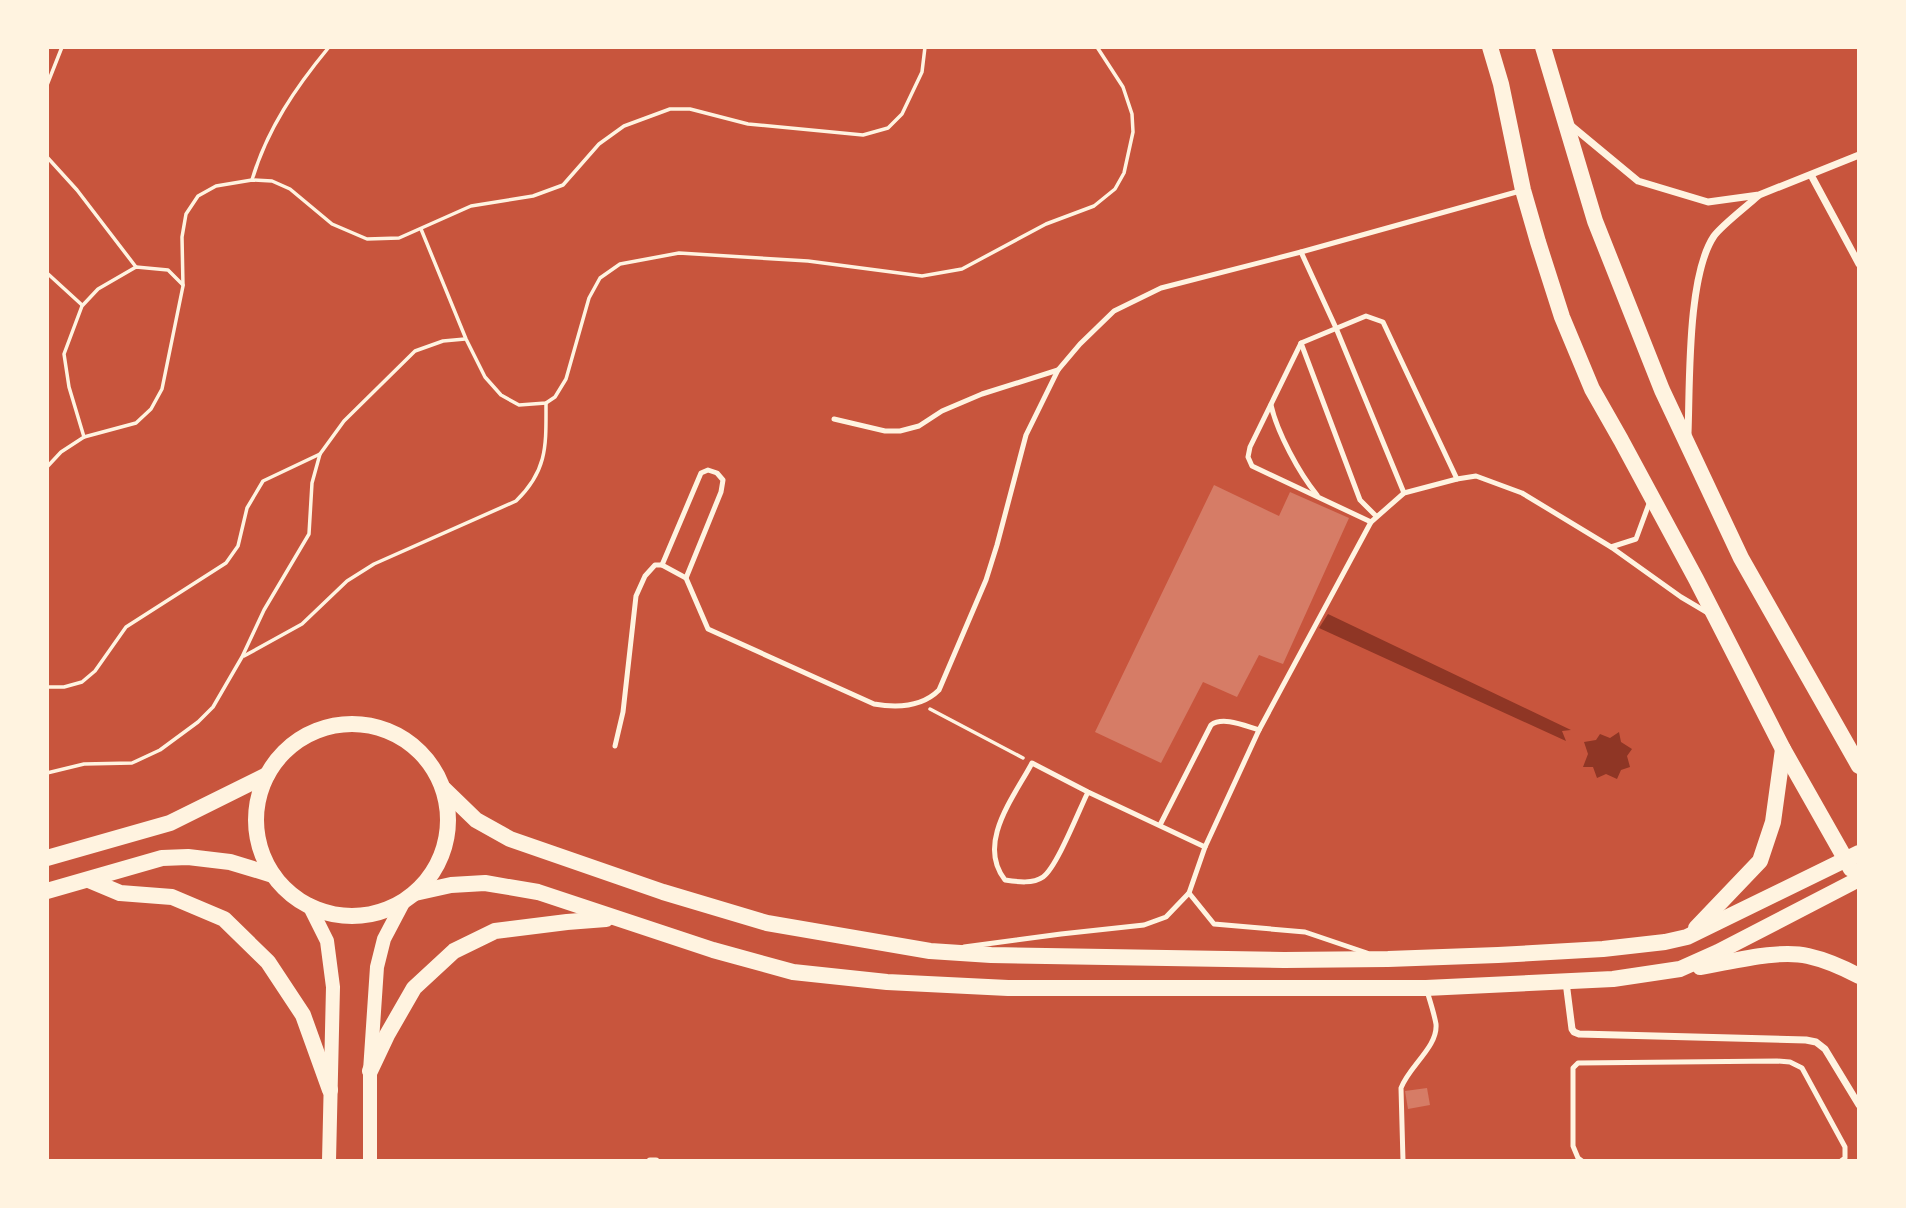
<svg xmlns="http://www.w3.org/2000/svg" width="1906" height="1208" viewBox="0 0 1906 1208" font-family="'Source Serif 4',serif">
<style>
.water{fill:#8f3625}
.building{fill:#d67c66}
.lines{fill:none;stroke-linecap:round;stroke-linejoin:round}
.path{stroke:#fff3e0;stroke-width:3.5}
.service{stroke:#fff3e0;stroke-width:5}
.minor{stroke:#fff3e0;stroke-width:7}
.secondary{stroke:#fff3e0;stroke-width:14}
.primary{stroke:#fff3e0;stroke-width:16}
</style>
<rect width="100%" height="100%" fill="#c8553d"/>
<g class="water">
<path d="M 1328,614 L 1571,730 L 1562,731 L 1566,741 L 1319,628 Z"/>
<path d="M 1619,732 L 1621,742 L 1632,749 L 1627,756 L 1630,767 L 1621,770 L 1617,779 L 1606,774 L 1597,778 L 1593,767 L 1583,767 L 1588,754 L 1584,742 L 1596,740 L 1600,734 L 1610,738 Z"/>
</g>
<g class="building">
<path d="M 1214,485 L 1279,516 L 1290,492 L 1349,518 L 1283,664 L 1259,655 L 1237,697 L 1203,682 L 1161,763 L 1095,732 Z"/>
<path d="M 1427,1088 L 1430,1105 L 1408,1109 L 1405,1091 Z"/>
</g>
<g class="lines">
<g class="path">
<path d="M 47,85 L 62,47"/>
<path d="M 47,157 L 77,190 L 136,267"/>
<path d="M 252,180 C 267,129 296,87 329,47"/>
<path d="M 421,229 L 466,339 L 485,377 L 501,395 L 519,405 L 546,403 L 555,397 L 566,379 L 589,298 L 600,278 L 620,264 L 679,253 L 808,261 L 922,276 L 962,269 L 1046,224 L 1094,206 L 1115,189 L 1124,173 L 1133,132 L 1132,114 L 1123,87 L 1097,47"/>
<path d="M 47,273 L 82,305"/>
<path d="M 84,437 L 69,387 L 64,354 L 82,306 L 98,289 L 136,267 L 168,270 L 183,285"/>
<path d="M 47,467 L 61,452 L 84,437 L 136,423 L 151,409 L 162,389 L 183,286 L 182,237 L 186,214 L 198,196 L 216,186 L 252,180 L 272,181 L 290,189 L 332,224 L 367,239 L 399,238 L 471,206 L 533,196 L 563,185 L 599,144 L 624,126 L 670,109 L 690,109 L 748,124 L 863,135 L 888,128 L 902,114 L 922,72 L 925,47"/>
<path d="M 244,656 L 302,624 L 347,581 L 374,564 L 516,501 C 548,470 546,445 546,403"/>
<path d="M 47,687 L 64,687 L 82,682 L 95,671 L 126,627 L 226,563 L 238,546 L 247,508 L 263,481 L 320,454"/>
<path d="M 930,709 L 1023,758"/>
<path d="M 47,773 L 84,764 L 132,763 L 160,750 L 198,722 L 213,707 L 242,657 L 264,610 L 309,534 L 312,483 L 320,454 L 344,421 L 415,351 L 443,341 L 465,339"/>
</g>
<g class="service">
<path d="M 1301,252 L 1336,328 L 1404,493"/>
<path d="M 1301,343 L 1360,500 L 1376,516"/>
<path d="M 1271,405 C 1277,432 1299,473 1317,495"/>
<path d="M 834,419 L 885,431 L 900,431 L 919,426 L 942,411 L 982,394 L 1058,370"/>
<path d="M 1371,522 L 1252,466 L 1248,457 L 1250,447 L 1301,343 L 1366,316 L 1383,322 L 1457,479"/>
<path d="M 1611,547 L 1636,539 L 1650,501"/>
<path d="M 662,565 L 701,473 L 708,470 L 717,473 L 723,480 L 721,492 L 686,578"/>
<path d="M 615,746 L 623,712 L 636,596 L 645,576 L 655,565 L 662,565 L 686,578 L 708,629 L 874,704 C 897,708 922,707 939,690 L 986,580 L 997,545 L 1026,435 L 1058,370 L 1080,344 L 1114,311 L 1161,288 L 1301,252 L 1520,191"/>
<path d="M 1088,792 C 1079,810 1057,867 1043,877 C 1033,884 1018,882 1005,880 C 976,843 1014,797 1032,763 L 1088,792 L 1205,847"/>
<path d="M 1160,825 L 1211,725 C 1223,716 1245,726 1259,730"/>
<path d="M 1189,893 L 1214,924 L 1305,932 L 1367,953"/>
<path d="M 964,947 L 1061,934 L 1144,925 L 1166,917 L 1189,893 L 1205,847 L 1259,730 L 1371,522 L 1404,493 L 1457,479 L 1476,476 L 1522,493 L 1611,547 L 1681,597 L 1708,613"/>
<path d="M 1403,1161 L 1401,1088 C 1409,1066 1438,1047 1436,1024 C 1434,1013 1430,1001 1427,991"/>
<path d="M 1582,1161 L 1578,1158 L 1573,1146 L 1573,1068 L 1578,1063 L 1777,1061 L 1790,1062 L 1802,1068 L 1845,1147 L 1845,1158 L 1841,1161"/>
</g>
<g class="minor">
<path d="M 1568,123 L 1638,181 L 1708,202 L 1759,195 L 1859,155"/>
<path d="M 1811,175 L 1859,264"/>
<path d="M 1688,433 C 1690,384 1687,276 1714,236 C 1722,225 1747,206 1758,196"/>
<path d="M 1566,982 L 1572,1029 L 1574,1032 L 1579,1034 L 1806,1040 L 1816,1042 L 1825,1049 L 1859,1105"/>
<path d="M 650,1161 L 656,1161"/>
</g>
<g class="secondary">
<path d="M 309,905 L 327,941 L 333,987 L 329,1161"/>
<path d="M 370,1161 L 370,1071 L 377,967 L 384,939 L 404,901"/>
</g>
<g class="primary">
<path d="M 1490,47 L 1501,84 L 1523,190 L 1538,242 L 1562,317 L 1592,389 L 1621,440 L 1696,579 L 1783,749 L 1851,869"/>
<path d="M 1543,47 L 1595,221 L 1662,390 L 1741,558 L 1859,766"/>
<circle cx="352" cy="820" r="96"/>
<path d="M 444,789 L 476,820 L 510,839 L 663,892 L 767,923 L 930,951 L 991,955 L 1284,960 L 1388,959 L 1498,955 L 1603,949 L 1665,942 L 1687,937 L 1859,853"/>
<path d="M 47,858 L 170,823 L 267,775"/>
<path d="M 89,880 L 120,893 L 172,897 L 224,919 L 268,962 L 303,1015 L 330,1090"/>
<path d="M 47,891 L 162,858 L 188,857 L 230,862 L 273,875"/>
<path d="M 415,893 L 451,885 L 485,883 L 538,892 L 713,950 L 793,972 L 887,982 L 1008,988 L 1426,988 L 1613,979 L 1680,969 L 1718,952 L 1859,879"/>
<path d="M 1696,928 L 1760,861 L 1773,822 L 1783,749"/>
<path d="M 1700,967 C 1731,962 1778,949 1808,956 C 1826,960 1842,967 1859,976"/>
<path d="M 370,1071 L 387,1035 L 414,988 L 454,951 L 495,931 L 567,922 L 606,919"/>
</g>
</g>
<rect width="1906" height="1208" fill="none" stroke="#fff3e0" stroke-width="98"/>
</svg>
